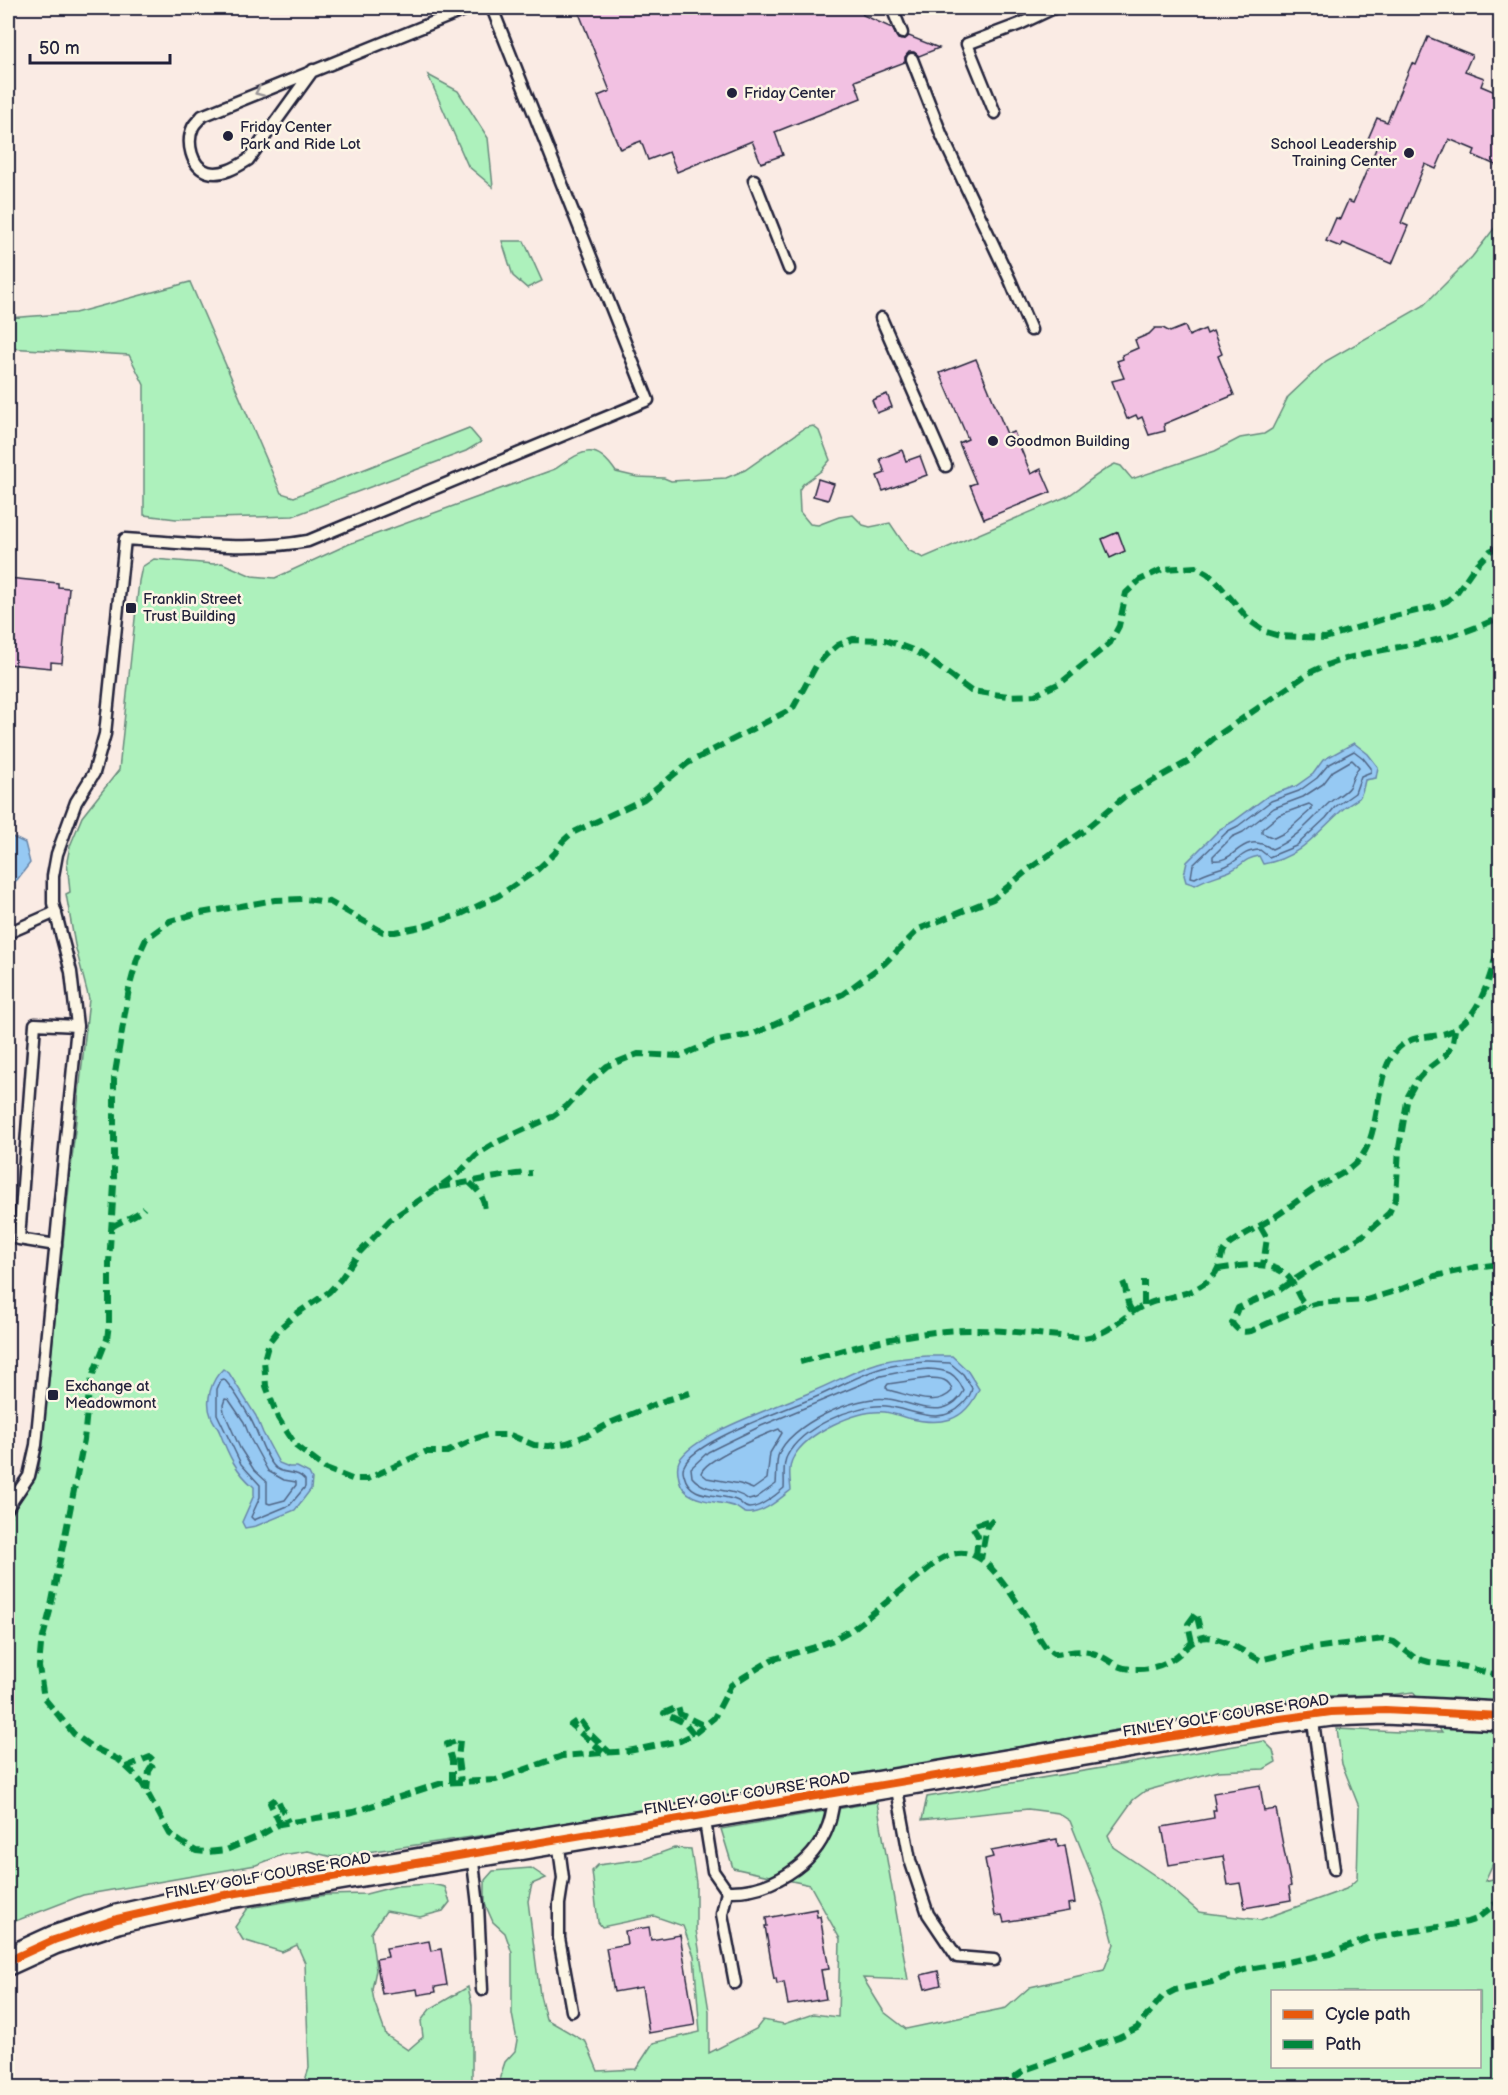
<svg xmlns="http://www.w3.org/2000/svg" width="1508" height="2095" viewBox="0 0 1508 2095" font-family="'Balsamiq Sans',sans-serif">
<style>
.green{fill:#adf1bc;stroke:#688a7c;stroke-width:1.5;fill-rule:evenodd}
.water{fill:#96c9f3;stroke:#6886a9;stroke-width:1.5}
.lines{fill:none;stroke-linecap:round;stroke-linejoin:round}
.shore{stroke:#506585;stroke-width:1.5}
.building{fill:#f2c1e2;stroke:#22223b;stroke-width:1.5}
.service-casing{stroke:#22223b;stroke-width:15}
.tertiary-casing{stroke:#22223b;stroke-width:32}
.service{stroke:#fcf5e5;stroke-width:10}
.tertiary{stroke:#fcf5e5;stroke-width:27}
.quiet{stroke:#00873e;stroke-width:6;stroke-dasharray:12 6;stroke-linecap:butt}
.cycleway-casing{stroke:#fcf5e5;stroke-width:11}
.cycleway{stroke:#e8590c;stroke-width:8}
.oneway{stroke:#9a9698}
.poi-dot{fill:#22223b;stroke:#fcf5e5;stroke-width:2}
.labels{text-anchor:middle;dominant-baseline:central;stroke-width:5;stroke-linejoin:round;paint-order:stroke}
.poi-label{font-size:15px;fill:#22223b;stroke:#fcf5e5;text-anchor:start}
.street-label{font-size:15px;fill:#22223b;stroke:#fcf5e5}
</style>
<rect width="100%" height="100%" fill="#faebe4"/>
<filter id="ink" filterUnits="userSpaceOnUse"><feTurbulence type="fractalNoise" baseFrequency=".0167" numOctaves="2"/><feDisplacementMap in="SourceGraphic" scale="12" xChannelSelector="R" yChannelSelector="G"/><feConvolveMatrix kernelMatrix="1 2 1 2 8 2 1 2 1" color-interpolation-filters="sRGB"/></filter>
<g filter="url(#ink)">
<g class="green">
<path d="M 428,75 L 458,91 L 488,138 L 493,187 L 468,166 Z"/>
<path d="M 1500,221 L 1500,1848 L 1485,1881 L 1500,1877 L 1500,2087 L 499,2087 L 500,2077 L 505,2062 L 515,2051 L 517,2040 L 512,2014 L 512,1953 L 505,1933 L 493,1922 L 485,1904 L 485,1880 L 493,1871 L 531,1868 L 546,1878 L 532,1884 L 528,1901 L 540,1995 L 546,2019 L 586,2042 L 598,2071 L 636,2069 L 653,2043 L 700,2032 L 694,1956 L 683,1926 L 654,1916 L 602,1927 L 598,1922 L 592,1871 L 598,1865 L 644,1859 L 674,1848 L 691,1849 L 696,1883 L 696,1930 L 709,2011 L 709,2053 L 756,2029 L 763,2020 L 784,2024 L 813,2014 L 838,2017 L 840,1939 L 810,1885 L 733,1868 L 721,1829 L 877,1802 L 908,1980 L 863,1978 L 884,2012 L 906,2029 L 1006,2008 L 1030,1987 L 1104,1970 L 1114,1944 L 1104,1906 L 1070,1821 L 1058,1813 L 1028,1809 L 922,1820 L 927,1797 L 1264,1741 L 1273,1750 L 1276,1762 L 1264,1769 L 1218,1771 L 1145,1791 L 1133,1800 L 1108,1835 L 1113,1847 L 1163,1881 L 1199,1912 L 1260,1920 L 1346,1889 L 1357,1879 L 1359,1807 L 1342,1764 L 1337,1729 L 1399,1732 L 1442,1732 L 1413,1692 L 1390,1695 L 1315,1696 L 750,1793 L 534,1828 L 332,1857 L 308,1851 L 282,1855 L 256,1865 L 83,1895 L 8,1924 L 8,1521 L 39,1469 L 89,999 L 75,945 L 66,894 L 70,892 L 67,861 L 70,846 L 82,817 L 119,770 L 139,581 L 142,567 L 154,559 L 214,564 L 222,563 L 252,576 L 275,578 L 349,544 L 555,469 C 582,451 595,440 616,472 L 637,477 L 664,478 L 671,481 L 726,478 L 745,470 L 805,428 L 813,426 L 819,431 L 830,460 L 821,471 L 803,484 L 799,490 L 800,512 L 810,524 L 818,525 L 839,517 L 853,515 L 863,525 L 870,527 L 890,523 L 908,550 L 923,558 L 1068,496 C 1084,486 1098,472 1115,464 L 1121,466 L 1132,479 L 1215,451 L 1240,438 L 1264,434 L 1272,429 L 1288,397 L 1326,361 L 1423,306 L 1472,257 ZM 1272,1992 L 1480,1992 L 1480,2066 L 1272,2066 Z"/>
<path d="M 502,241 L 524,241 L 542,281 L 527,288 L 513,276 Z"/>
<path d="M 190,282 L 281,493 L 294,497 L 469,428 L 481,442 L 466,451 L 293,516 L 176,519 L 144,515 L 144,385 L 129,355 L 8,348 L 8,318 L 75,313 Z"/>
<path d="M 431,1884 L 445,1887 L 450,1902 L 443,1911 L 420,1917 L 386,1911 L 371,1933 L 376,1970 L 372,1989 L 374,2001 L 386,2035 L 408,2050 L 423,2037 L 421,2021 L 430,2009 L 468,1987 L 472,2005 L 472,2083 L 476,2087 L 303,2087 L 309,2068 L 305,1963 L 297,1945 L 282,1952 L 243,1940 L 235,1927 L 248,1908 L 326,1895 L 366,1894 L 397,1886 Z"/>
</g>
<g class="water">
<path d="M 1354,743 L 1368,754 L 1378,767 L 1376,778 L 1365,780 C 1364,785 1362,794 1359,798 C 1353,803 1345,806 1340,812 C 1315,835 1299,858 1263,864 L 1259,856 C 1242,859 1244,865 1230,871 C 1218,876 1207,878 1195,885 L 1186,882 L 1184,875 L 1187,862 L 1220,829 L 1234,821 L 1268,796 L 1296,786 L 1313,774 L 1323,760 Z"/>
<path d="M 8,835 L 25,843 L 30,863 L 17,880 L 8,886 Z"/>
<path d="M 928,1356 L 952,1356 L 967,1370 L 979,1389 C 964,1423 941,1426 907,1418 C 900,1416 892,1413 885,1412 C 857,1409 806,1433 793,1458 C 788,1467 790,1480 791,1490 C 781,1498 766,1511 752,1513 C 742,1515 741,1508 733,1506 C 714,1500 684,1503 679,1479 C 678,1473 676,1467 679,1461 C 693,1434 782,1405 811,1392 C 834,1383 855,1370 878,1363 C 895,1358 911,1357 928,1356 Z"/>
<path d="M 223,1369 L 229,1373 L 256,1416 L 263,1433 L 279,1463 L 289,1467 L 297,1467 L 309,1473 L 312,1479 L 311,1489 L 295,1510 L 256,1526 L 245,1528 L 242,1522 L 254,1495 L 254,1487 C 236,1472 228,1454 220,1433 C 218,1427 213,1422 211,1416 C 205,1401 211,1380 223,1369 Z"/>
</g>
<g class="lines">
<g class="shore">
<path d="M 1354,751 L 1363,758 L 1371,768 L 1371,772 L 1361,776 L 1355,793 L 1335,807 L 1326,818 L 1296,846 L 1269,857 L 1260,850 C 1240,851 1241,860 1226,866 C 1215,870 1205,872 1195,878 L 1191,877 L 1193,865 L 1228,831 L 1238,826 L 1271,801 L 1299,791 L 1317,778 L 1328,765 Z"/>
<path d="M 1352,760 L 1359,767 C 1353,774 1353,780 1349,787 C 1345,793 1336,797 1330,802 C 1311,820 1298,838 1272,849 C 1241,829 1236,864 1213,860 L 1213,856 L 1232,837 L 1243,832 L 1274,808 L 1303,797 L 1323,784 L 1333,771 Z"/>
<path d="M 1309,804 L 1312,806 L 1312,809 L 1286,832 L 1274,838 L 1262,833 L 1262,829 L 1279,815 Z"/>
<path d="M 928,1362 L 950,1363 L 963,1374 L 972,1388 C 971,1395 968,1399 963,1404 C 940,1428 913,1409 886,1406 C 855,1403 801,1428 787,1456 C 782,1465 785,1478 784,1488 C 776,1495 760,1508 749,1508 C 743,1508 743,1503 738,1501 C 720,1492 690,1501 684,1475 C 683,1471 682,1469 684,1466 C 693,1441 790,1408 816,1397 C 837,1388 857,1376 879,1369 C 895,1364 912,1363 928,1362 Z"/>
<path d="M 928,1369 C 948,1370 955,1372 964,1391 C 960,1399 952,1406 943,1408 C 925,1412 906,1401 888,1399 C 857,1394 788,1425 778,1456 C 776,1465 777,1475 776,1484 L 756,1498 L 749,1500 C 732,1486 707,1495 692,1477 L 691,1468 L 708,1452 L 720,1446 L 761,1426 L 881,1376 L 901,1372 Z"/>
<path d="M 929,1378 C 940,1378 950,1379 952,1391 C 936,1409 908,1394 888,1390 L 886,1387 L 888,1384 Z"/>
<path d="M 224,1379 C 232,1388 244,1407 250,1418 C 259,1433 262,1451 273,1465 C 281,1476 297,1469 305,1480 L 305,1487 L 290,1505 L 254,1520 L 251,1517 L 260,1497 L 260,1485 L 241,1464 L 217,1414 L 217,1389 L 221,1380 Z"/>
<path d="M 225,1399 L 229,1400 L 244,1422 L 251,1440 L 268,1471 L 284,1480 L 296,1482 L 296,1485 L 285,1500 L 270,1504 L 267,1503 L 267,1482 L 254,1470 L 240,1448 L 224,1412 L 223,1405 Z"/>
<path d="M 779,1429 L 782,1433 L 770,1453 L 767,1479 L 753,1489 L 740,1484 L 707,1478 L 701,1473 C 705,1459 763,1435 779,1429 Z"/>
</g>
</g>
<g class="building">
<path d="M 577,8 L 860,8 L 863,15 L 892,28 L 898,39 L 904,40 L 909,36 L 939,48 L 919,56 L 914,52 L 909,52 L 905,57 L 905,62 L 855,81 L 861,98 L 775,132 L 783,155 L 761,163 L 752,141 L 677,172 L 669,152 L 648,160 L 641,141 L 620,149 L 598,96 L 610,91 Z"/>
<path d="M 1428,37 L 1472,55 L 1465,71 L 1484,78 L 1481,86 L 1500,94 L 1500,167 L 1473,155 L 1475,150 L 1449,139 L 1436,169 L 1425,164 L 1401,223 L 1408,226 L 1392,264 L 1343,243 L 1341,247 L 1326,241 L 1336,218 L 1340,219 L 1348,201 L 1353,203 L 1378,144 L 1368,139 L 1377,118 L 1387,122 L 1412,63 L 1416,65 Z"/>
<path d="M 1185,326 L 1189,336 L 1205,329 L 1207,334 L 1213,331 L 1222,354 L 1218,356 L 1234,395 L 1164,424 L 1165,431 L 1149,435 L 1142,417 L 1138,419 L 1136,415 L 1127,419 L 1112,381 L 1124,378 L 1117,361 L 1123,359 L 1122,355 L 1138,348 L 1135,340 L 1149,334 L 1155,328 L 1163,328 L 1170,332 Z"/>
<path d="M 976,359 L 1007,434 L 1014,432 L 1031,474 L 1041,469 L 1051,492 L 984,519 L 970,485 L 976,483 L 959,443 L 968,439 L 940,373 Z"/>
<path d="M 887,394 L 892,407 L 877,413 L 872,400 Z"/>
<path d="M 902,450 L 906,461 L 920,456 L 927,475 L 883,491 L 877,476 L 885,473 L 880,459 Z"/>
<path d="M 818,479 L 834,484 L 828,500 L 813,496 Z"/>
<path d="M 1118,532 L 1125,551 L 1110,558 L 1102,539 Z"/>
<path d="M 8,578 L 58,583 L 58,587 L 69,588 L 62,663 L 51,662 L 51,668 L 8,664 Z"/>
<path d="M 1260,1785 L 1264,1811 L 1276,1809 L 1291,1886 L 1289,1887 L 1291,1900 L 1245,1908 L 1240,1883 L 1228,1885 L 1223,1856 L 1169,1865 L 1162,1827 L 1214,1818 L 1213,1810 L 1216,1810 L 1213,1793 Z"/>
<path d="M 1057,1839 L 1058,1847 L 1065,1845 L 1075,1903 L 1068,1904 L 1069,1911 L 1004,1922 L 1002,1915 L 995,1916 L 985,1859 L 993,1857 L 991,1851 Z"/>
<path d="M 816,1909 L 817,1917 L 820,1916 L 829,1969 L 821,1970 L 826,1999 L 788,2005 L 784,1982 L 777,1984 L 776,1978 L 774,1979 L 765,1926 L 767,1926 L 766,1918 Z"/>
<path d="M 649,1927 L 651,1940 L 680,1935 L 695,2025 L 649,2033 L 642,1987 L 614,1992 L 606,1948 L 627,1944 L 625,1931 Z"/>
<path d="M 429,1941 L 431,1951 L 441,1949 L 447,1985 L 435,1987 L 436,1992 L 418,1995 L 417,1989 L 382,1994 L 376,1959 L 388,1957 L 386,1948 Z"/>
<path d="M 938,1971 L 941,1985 L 925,1989 L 921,1975 Z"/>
</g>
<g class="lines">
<defs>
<g id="service">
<path d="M 892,8 L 902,33"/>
<path d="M 912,59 L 942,136 L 1010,280 L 1031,330"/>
<path d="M 313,70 L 248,160 C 237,167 222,176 208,172 C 191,167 186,142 193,127 C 195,123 199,120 202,116 L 469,8"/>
<path d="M 995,113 L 967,44 L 1020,24 L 1054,8"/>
<path d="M 754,180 L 789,269"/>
<path d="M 881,318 L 946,466"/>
<path d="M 8,933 L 56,912"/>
<path d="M 56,1245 L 19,1239 L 35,1024 L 77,1026"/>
<path d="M 8,1507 L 29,1476 L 36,1445 L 77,1026 L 71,972 L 53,903 L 53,876 L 57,854 L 76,802 L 94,773 L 105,734 L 125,539 C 186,543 247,552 308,541 L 648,400 L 492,8"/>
<path d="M 1312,1715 L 1334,1869"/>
<path d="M 896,1784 L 910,1860 L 928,1914 L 957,1957 L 994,1960"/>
<path d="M 704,1815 L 713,1871 L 727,1891 C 768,1893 814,1866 828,1826 C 832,1816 833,1804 835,1794"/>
<path d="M 558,1840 L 563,1878 L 559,1904 L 559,1938 L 572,2011"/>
<path d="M 472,1854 L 478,1905 L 482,1990"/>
<path d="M 727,1891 L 722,1914 L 735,1983"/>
</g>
<path id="tertiary" d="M 8,1961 L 54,1940 L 117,1919 L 219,1896 L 1258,1722 L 1331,1712 L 1385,1710 L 1500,1716"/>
</defs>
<use href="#service" class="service-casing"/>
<use href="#tertiary" class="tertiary-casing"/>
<use href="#service" class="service"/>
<use href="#tertiary" class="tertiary"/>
<g class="quiet">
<path d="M 1500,546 L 1490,551 L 1473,569 L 1457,592 L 1447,601 L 1434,607 L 1390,617 L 1325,638 L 1280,636 L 1266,632 L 1250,621 L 1215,580 L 1207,573 L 1196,567 L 1163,569 L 1140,580 L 1126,593 L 1119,626 L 1110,643 L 1062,682 L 1035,695 L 1008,696 L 971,691 L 924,656 L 913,650 L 885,640 L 853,639 L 838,645 L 826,655 L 816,666 L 793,708 L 688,763 L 644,799 L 572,833 L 563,841 L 555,853 L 537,870 L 498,896 L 461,914 L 421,927 L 395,932 L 383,932 L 330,902 L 304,899 L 275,900 L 195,914 L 170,921 L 146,939 L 137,959 L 129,989 L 114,1079 L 114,1185 L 109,1263 L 109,1324 L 107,1339 L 93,1374 L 89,1391 L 84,1440 L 50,1611 L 41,1645 L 39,1667 L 44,1698 L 74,1734 L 89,1745 L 119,1760 L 134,1774 L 142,1783 L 170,1834 L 181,1842 L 196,1851 L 208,1852 L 226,1850 L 259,1836 L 280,1824 L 353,1812 L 442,1783 L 496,1780 L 562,1756 L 628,1751 L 680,1741 L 694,1734 L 714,1718 L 731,1685 L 771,1660 L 812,1648 L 833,1640 L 853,1629 L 939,1560 C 950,1553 963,1550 975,1556 C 999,1566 1030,1625 1046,1648 L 1055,1654 C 1067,1653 1080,1649 1092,1653 C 1113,1659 1113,1670 1139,1669 C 1152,1669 1163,1665 1174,1658 C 1188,1648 1195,1634 1214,1638 C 1230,1642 1245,1653 1260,1660 L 1306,1649 L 1383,1639 L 1394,1642 L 1415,1658 L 1429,1662 L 1466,1667 L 1500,1676"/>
<path d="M 1455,1030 L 1453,1042 L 1447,1054 L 1425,1071 L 1417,1080 L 1408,1096 L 1399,1148 L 1396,1198 L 1389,1213 L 1365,1234 L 1297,1278 L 1281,1289 L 1238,1308 L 1232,1323 C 1238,1331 1241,1333 1251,1331 L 1304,1307 L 1318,1303 L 1366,1300 L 1396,1291 L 1435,1276 L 1476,1267 L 1500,1264"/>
<path d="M 470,1183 C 481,1193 485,1199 485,1214"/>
<path d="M 439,1187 C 471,1183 501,1174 532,1173"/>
<path d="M 1260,1226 L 1267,1238 L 1263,1265"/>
<path d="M 112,1227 C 122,1220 137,1216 144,1208"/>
<path d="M 1218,1269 C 1241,1266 1274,1258 1290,1279 C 1297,1288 1297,1299 1308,1306"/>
<path d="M 1123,1282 C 1128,1292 1125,1304 1133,1312"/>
<path d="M 1144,1305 L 1144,1280"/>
<path d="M 800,1362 C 848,1349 895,1335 945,1331 C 991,1327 1038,1335 1084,1338 C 1113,1333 1119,1318 1143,1306 C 1161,1297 1182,1297 1199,1287 C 1206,1283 1215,1276 1218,1268 C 1224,1254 1218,1252 1233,1242 C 1247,1232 1262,1225 1276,1216 C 1290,1207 1303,1196 1317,1187 C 1332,1179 1351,1171 1362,1156 C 1381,1128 1375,1077 1394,1053 C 1409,1034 1424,1039 1443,1034 C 1481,1024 1490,974 1500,942"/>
<path d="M 690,1393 L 666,1400 L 612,1422 L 590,1434 L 567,1443 L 549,1446 L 534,1445 L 510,1435 L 487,1435 L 477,1438 L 447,1452 L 425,1452 L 367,1479 L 352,1479 L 326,1469 L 297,1447 L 278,1418 L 266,1386 L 264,1360 L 269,1342 L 280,1328 L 296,1314 L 329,1292 L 340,1280 L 359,1253 L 390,1220 L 439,1187 L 461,1171 L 476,1155 L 497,1142 L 552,1117 L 567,1106 L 591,1080 L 607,1066 L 638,1054 L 680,1056 L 713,1042 L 753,1034 L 843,994 L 885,963 L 919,929 L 993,899 L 1029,869 L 1085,830 L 1124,797 L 1187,762 L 1214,738 L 1309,673 C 1348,654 1380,651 1421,643 C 1449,638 1475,629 1500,617"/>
<path d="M 976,1556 L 978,1536 L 972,1526 L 993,1519 L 987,1526 L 981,1559"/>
<path d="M 1192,1642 L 1188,1624 L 1196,1613 L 1202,1637"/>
<path d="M 694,1734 L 686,1724 L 664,1713 L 678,1707 L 680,1714 L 705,1726"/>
<path d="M 603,1752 L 571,1725 L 579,1719 L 590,1734 L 609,1752"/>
<path d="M 126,1767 L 150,1757 L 155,1762 L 149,1771 L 147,1791"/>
<path d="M 452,1783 L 452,1761 L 447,1744 L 460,1740 L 458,1760 L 461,1782"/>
<path d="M 280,1824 L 270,1803 L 277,1798 L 288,1822"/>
<path d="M 998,2088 L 1027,2069 L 1119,2037 L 1137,2028 L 1162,1997 L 1175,1990 L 1212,1982 L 1244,1970 L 1330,1954 L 1367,1939 L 1468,1922 L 1477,1919 L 1500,1900"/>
</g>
<defs>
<path id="cycleway" d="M 8,1961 L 54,1940 L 117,1919 L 219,1896 L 1258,1722 L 1331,1712 L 1385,1710 L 1500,1716"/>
</defs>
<use href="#cycleway" class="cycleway-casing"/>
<use href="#cycleway" class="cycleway"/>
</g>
<defs><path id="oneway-chevron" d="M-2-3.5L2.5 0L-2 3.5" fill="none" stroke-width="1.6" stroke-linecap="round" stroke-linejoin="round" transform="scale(1.5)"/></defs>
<use class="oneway" href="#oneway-chevron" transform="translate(259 92) rotate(157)"/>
</g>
<g class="poi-dot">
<circle cx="732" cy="93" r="6"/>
<circle cx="228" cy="136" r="6"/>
<circle cx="1409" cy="153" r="6"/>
<circle cx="993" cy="441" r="6"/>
<rect x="125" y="602" width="12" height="12" rx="3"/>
<rect x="47" y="1389" width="12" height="12" rx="3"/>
</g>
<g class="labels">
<g class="poi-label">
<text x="744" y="93">Friday Center</text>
<text x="240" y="127">Friday Center<tspan x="240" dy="17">Park and Ride Lot</tspan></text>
<text x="1397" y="144" text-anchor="end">School Leadership<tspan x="1397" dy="17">Training Center</tspan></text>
<text x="1005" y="441">Goodmon Building</text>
<text x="143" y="599">Franklin Street<tspan x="143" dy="17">Trust Building</tspan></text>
<text x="65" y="1386">Exchange at<tspan x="65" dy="17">Meadowmont</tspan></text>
</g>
<g class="street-label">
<text transform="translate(1226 1716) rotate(-9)">FINLEY GOLF COURSE ROAD</text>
<text transform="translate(747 1794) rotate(-9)">FINLEY GOLF COURSE ROAD</text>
<text transform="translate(268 1876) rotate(-10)">FINLEY GOLF COURSE ROAD</text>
</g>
</g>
<rect width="1508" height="2095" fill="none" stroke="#fcf5e5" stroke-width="30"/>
<rect x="15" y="15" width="1478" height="2065" fill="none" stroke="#22223b" stroke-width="2" filter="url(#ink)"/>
<rect x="1271" y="1990" width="210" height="78" fill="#fcf5e5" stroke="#a5a1a1" stroke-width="1.5"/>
<rect x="1283" y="2010" width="30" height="9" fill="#e8590c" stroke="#a5a1a1" stroke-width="1.5"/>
<text x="1325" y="2020" font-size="18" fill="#22223b">Cycle path</text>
<rect x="1283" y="2040" width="30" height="9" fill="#00873e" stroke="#a5a1a1" stroke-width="1.5"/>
<text x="1325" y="2050" font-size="18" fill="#22223b">Path</text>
<path d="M30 54v9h140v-9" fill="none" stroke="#22223b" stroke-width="3"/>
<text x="39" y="54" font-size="18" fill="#22223b" stroke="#fcf5e5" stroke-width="4.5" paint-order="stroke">50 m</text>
</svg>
